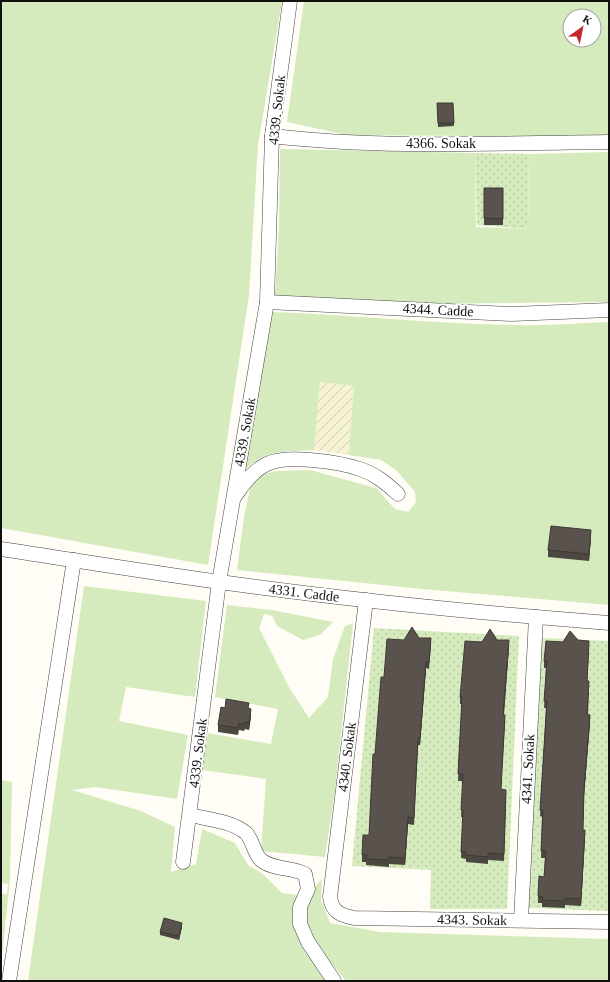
<svg xmlns="http://www.w3.org/2000/svg" width="610" height="982" viewBox="0 0 610 982" font-family="Georgia,serif">
<style>
.farmland{fill:url(#farmland-furrows)}
.grass{fill:#d5ebbd;fill-rule:evenodd}
.garden{fill:url(#garden-dots)}
.lines{fill:none;stroke-linecap:round;stroke-linejoin:round}
.street-casing{stroke:#444;stroke-width:15}
.street{stroke:#fff;stroke-width:14}
.wall{fill:#4d4742}
.shaded-wall{fill:#3f3936}
.building{fill:#5a524d;stroke:#3f3936}
.labels{text-anchor:middle;dominant-baseline:central;stroke-width:4;stroke-linejoin:round;paint-order:stroke}
.street-label{font-size:14px;fill:#111;stroke:#fff}
</style>
<defs>
<pattern id="farmland-furrows" width="10" height="10" patternUnits="userSpaceOnUse"><rect width="10" height="10" fill="#f6f3d4"/><path d="M-1 1l2-2M0 10L10 0M9 11l2-2" fill="none" stroke="#d2cfb5"/></pattern>
<pattern id="garden-dots" width="8" height="8" patternUnits="userSpaceOnUse"><rect width="8" height="8" fill="#d5ebbd"/><path d="M2 2h.1M6 6h.1" fill="none" stroke="#b6c8a1" stroke-width="1.8" stroke-linecap="round"/></pattern>
</defs>
<rect width="100%" height="100%" fill="#fffdf5"/>
<path class="farmland" d="M 320,382 L 355,386 L 349,455 L 314,450 Z"/>
<g class="grass">
<path d="M 1,1 L 282,1 L 258,145 L 249,295 L 208,565 L 1,528 Z"/>
<path d="M 304,1 L 609,1 L 609,137 L 347,135 L 287,122 ZM 570,16 L 594,16 L 594,40 L 570,40 Z"/>
<path d="M 280,149 L 475,153 L 476,227 L 528,229 L 529,154 L 609,152 L 609,302 L 414,304 L 275,296 L 279,227 Z"/>
<path d="M 272,312 C 354,315 436,324 518,325 C 548,326 579,323 609,322 L 609,605 L 422,589 L 237,570 L 244,517 L 251,485 L 261,475 L 276,471 L 310,470 L 376,488 L 395,509 L 408,512 L 416,502 L 415,492 L 396,470 L 381,460 L 349,455 L 354,386 L 320,382 L 314,450 C 284,452 269,449 245,469 Z"/>
<path d="M 84,586 L 206,601 L 195,697 L 126,687 L 119,721 L 188,735 L 177,799 L 95,787 L 72,790 L 141,811 L 175,827 L 171,872 L 196,864 L 202,829 L 235,843 L 248,865 L 263,874 L 282,893 L 297,895 L 292,919 L 303,944 L 327,981 L 28,981 Z"/>
<path d="M 227,605 L 272,610 L 333,622 L 320,635 L 303,640 L 277,626 L 272,616 L 264,614 L 259,628 L 289,687 L 309,718 L 328,697 L 333,659 L 345,626 L 353,623 L 335,790 L 325,857 L 261,851 L 266,779 L 202,770 L 208,733 L 271,744 L 278,709 L 215,697 Z"/>
<path d="M 1,780 L 12,782 L 10,879 L 2,956 L 1,894 L 7,894 L 8,884 L 1,883 Z"/>
<path d="M 322,879 L 321,900 L 330,923 L 380,932 L 609,939 L 609,981 L 346,981 L 321,951 L 304,917 L 314,888 Z"/>
</g>
<g class="garden">
<path d="M 475,153 L 529,154 L 528,229 L 477,225 Z"/>
<path d="M 374,628 L 519,636 L 507,909 L 430,909 L 431,870 L 352,866 Z"/>
<path d="M 541,638 L 609,641 L 609,911 L 528,908 Z"/>
</g>
<g class="lines">
<defs>
<g id="street">
<path d="M 272,136 C 384,149 497,143 609,142"/>
<path d="M 267,302 L 512,314 L 609,310"/>
<path d="M 235,496 C 244,484 252,471 267,464 C 286,454 339,462 360,469 C 375,474 386,483 398,494"/>
<path d="M 1,549 C 74,560 147,572 220,582 C 349,600 479,613 609,623"/>
<path d="M 366,600 L 330,897 C 332,912 340,915 354,918 L 609,922"/>
<path d="M 190,815 C 207,819 232,821 246,833 C 253,840 254,854 261,860 C 273,870 292,867 305,874 L 308,889 L 300,907 L 300,924 L 308,942 L 334,981"/>
<path d="M 183,862 L 219,582 L 267,302 L 272,136 L 290,1"/>
<path d="M 521,920 L 536,617"/>
<path d="M 9,981 L 74,560"/>
</g>
</defs>
<use href="#street" class="street-casing"/>
<use href="#street" class="street"/>
</g>
<g class="wall">
<path d="M 437,103 L 454,123 L 454,126 L 438,127 Z"/>
<rect x="484" y="188" width="19" height="37"/>
<path d="M 591,537 L 589,561 L 548,557 L 548,550 Z"/>
<path d="M 419,638 L 431,645 L 429,669 L 426,668 L 420,745 L 418,745 L 414,825 L 408,824 L 405,865 L 389,864 L 389,867 L 366,865 L 366,862 L 362,862 L 362,855 L 369,835 L 375,754 L 384,677 L 404,640 Z"/>
<path d="M 497,640 L 509,647 L 504,715 L 505,722 L 501,789 L 506,797 L 504,861 L 488,860 L 488,864 L 466,862 L 466,859 L 461,858 L 463,817 L 461,817 L 463,781 L 458,781 L 462,704 L 460,704 L 460,697 L 482,642 Z"/>
<path d="M 578,640 L 589,648 L 587,681 L 589,688 L 588,715 L 590,722 L 584,796 L 583,830 L 585,837 L 581,906 L 565,905 L 565,908 L 542,907 L 542,903 L 538,903 L 538,896 L 544,877 L 545,858 L 541,858 L 542,817 L 540,816 L 546,708 L 544,708 L 546,668 L 544,668 L 544,661 L 563,642 Z"/>
<path d="M 249,708 L 251,716 L 249,730 L 245,729 L 244,731 L 239,730 L 238,735 L 218,732 L 218,725 Z"/>
<path d="M 182,927 L 179,940 L 160,935 L 160,932 Z"/>
</g>
<g class="shaded-wall">
<path d="M 591,530 L 591,537 L 589,561 L 589,554 Z"/>
<path d="M 509,640 L 509,647 L 503,722 L 503,715 Z"/>
<path d="M 589,641 L 589,648 L 587,688 L 587,681 Z"/>
<path d="M 426,662 L 426,668 L 420,745 L 420,738 Z"/>
<path d="M 251,709 L 251,716 L 249,730 L 249,723 Z"/>
<path d="M 590,715 L 590,722 L 584,796 L 584,789 Z"/>
<path d="M 408,817 L 408,824 L 405,865 L 405,858 Z"/>
<path d="M 585,830 L 585,837 L 581,906 L 581,899 Z"/>
<path d="M 182,923 L 182,927 L 179,940 L 179,936 Z"/>
</g>
<g class="building">
<path d="M 437,103 L 453,103 L 454,123 L 438,123 Z"/>
<path d="M 484,188 L 503,188 L 503,219 L 484,218 Z"/>
<path d="M 551,526 L 591,530 L 589,554 L 548,550 Z"/>
<path d="M 412,627 L 419,638 L 431,638 L 429,662 L 426,662 L 420,738 L 418,738 L 414,818 L 408,817 L 405,858 L 389,857 L 389,860 L 366,859 L 367,855 L 362,855 L 363,835 L 369,835 L 373,754 L 375,754 L 381,677 L 384,677 L 387,639 L 404,640 Z"/>
<path d="M 490,629 L 497,640 L 509,640 L 503,715 L 505,715 L 501,789 L 506,790 L 504,854 L 488,853 L 488,857 L 466,855 L 466,852 L 461,852 L 463,810 L 461,810 L 463,774 L 458,774 L 462,697 L 460,697 L 465,641 L 482,642 Z"/>
<path d="M 570,631 L 578,640 L 589,641 L 587,681 L 589,681 L 587,714 L 590,715 L 584,789 L 583,830 L 585,830 L 581,899 L 565,898 L 565,901 L 542,900 L 543,897 L 538,896 L 539,876 L 544,877 L 546,851 L 541,851 L 543,810 L 540,810 L 547,701 L 544,701 L 547,661 L 544,661 L 546,641 L 563,642 Z"/>
<path d="M 226,699 L 249,703 L 248,708 L 251,709 L 249,723 L 245,722 L 244,724 L 239,723 L 238,728 L 218,725 L 221,707 L 225,708 Z"/>
<path d="M 164,918 L 182,923 L 179,936 L 160,932 Z"/>
</g>
<g class="labels">
<g class="street-label">
<text transform="translate(277 110) rotate(-84)">4339. Sokak</text>
<text x="441" y="143">4366. Sokak</text>
<text transform="translate(438 310) rotate(3)">4344. Cadde</text>
<text transform="translate(245 432) rotate(-80)">4339. Sokak</text>
<text transform="translate(304 593) rotate(7)">4331. Cadde</text>
<text transform="translate(198 753) rotate(-83)">4339. Sokak</text>
<text transform="translate(347 757) rotate(-83)">4340. Sokak</text>
<text transform="translate(528 769) rotate(-87)">4341. Sokak</text>
<text transform="translate(472 920) rotate(1)">4343. Sokak</text>
</g>
</g>
<rect width="610" height="982" fill="none" stroke="#111111" stroke-width="4"/>
<g transform="translate(582 28) rotate(33)"><circle r="19" fill="#ffffff" stroke="#a0a0a0"/>
<path d="M0-3L7 15L0 10L-7 15Z" fill="#c4262e"/>
<text y="-6" font-size="11" font-weight="bold" text-anchor="middle" fill="#111111">K</text>
</g>
</svg>
